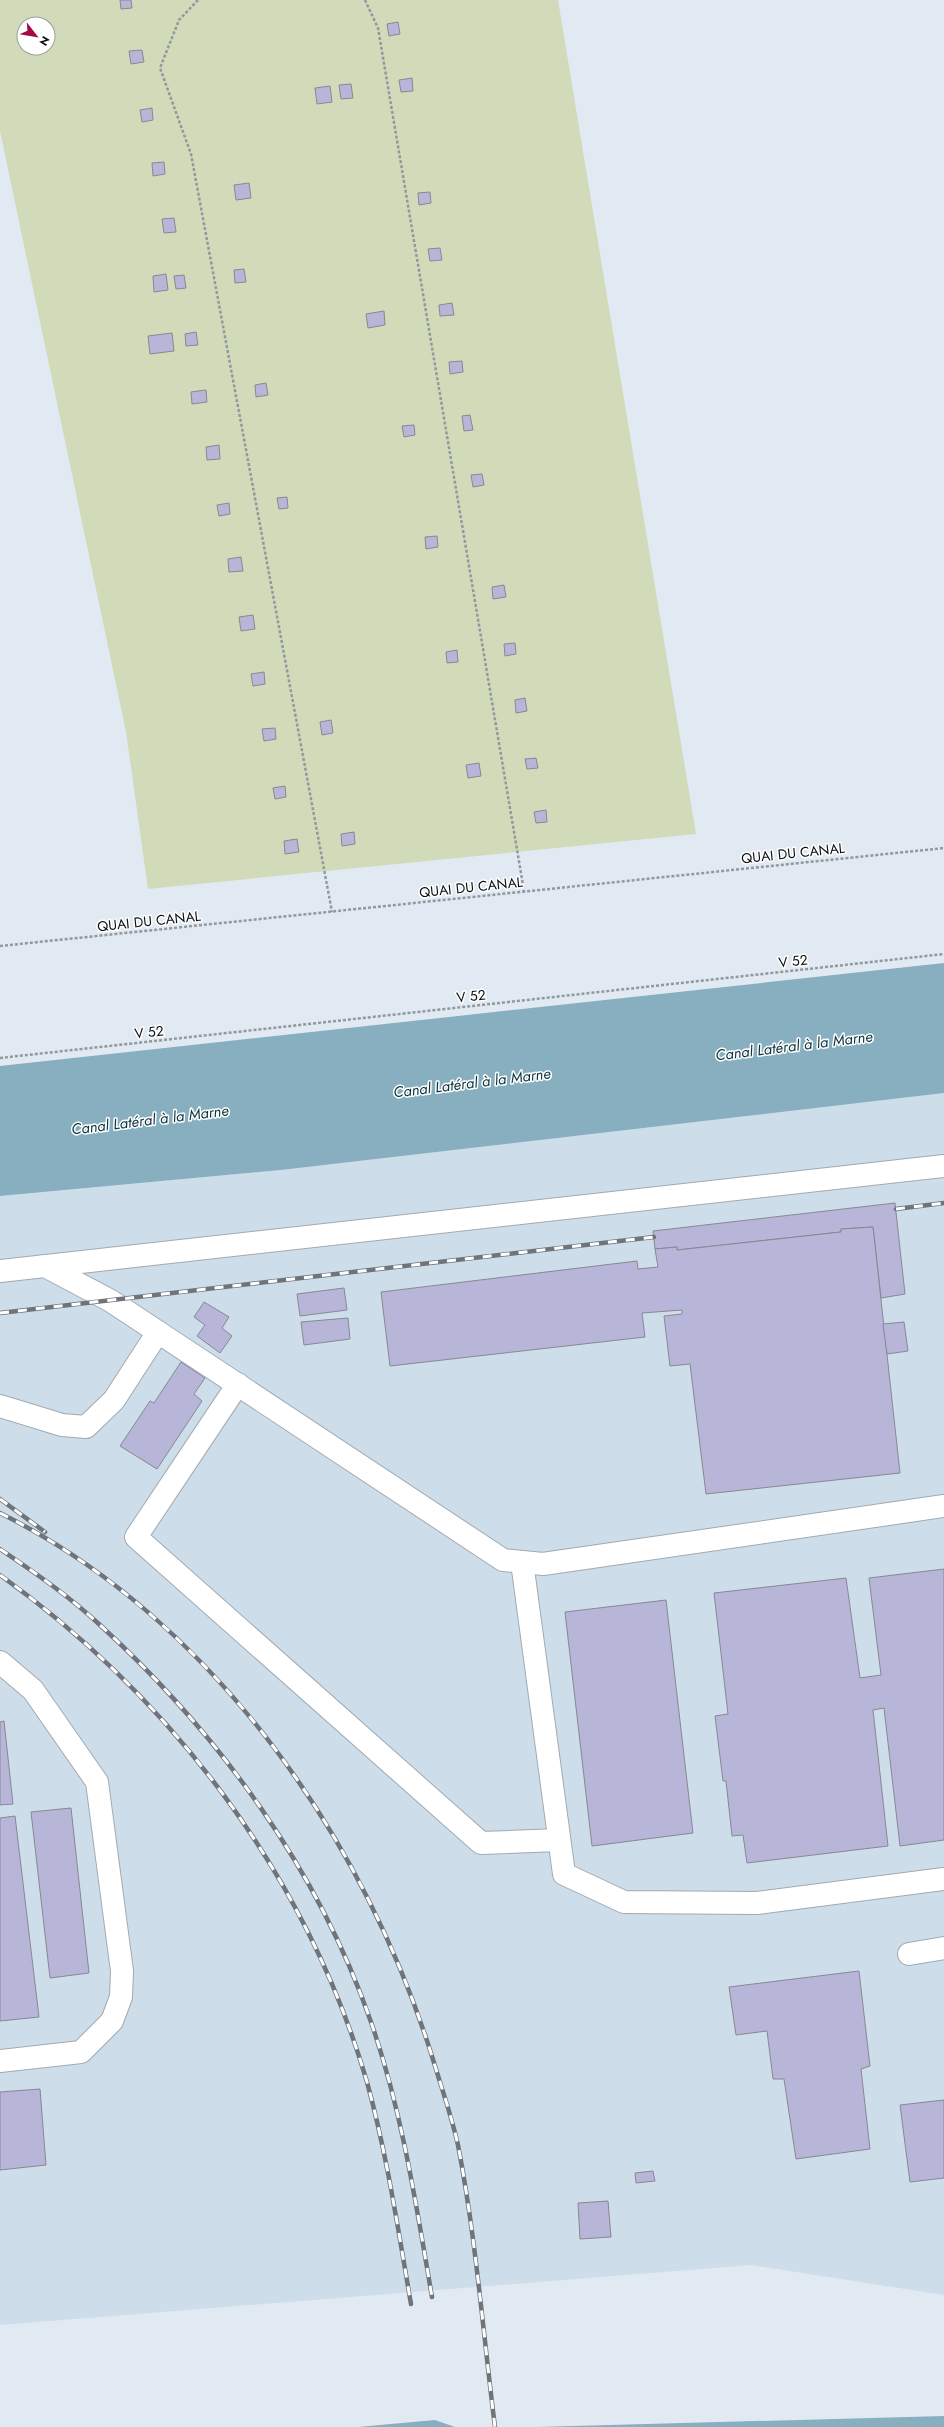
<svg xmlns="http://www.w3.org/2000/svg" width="944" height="2427" viewBox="0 0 944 2427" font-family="Jost,sans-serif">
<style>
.built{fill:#cdddea}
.green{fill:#d1dbba;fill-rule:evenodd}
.water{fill:#87afbf}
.building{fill:#b7b6d8;stroke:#888892}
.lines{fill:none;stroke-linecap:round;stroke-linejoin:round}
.minor-casing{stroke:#a1aab1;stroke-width:24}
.path{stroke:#91989e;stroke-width:2.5;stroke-dasharray:3 2;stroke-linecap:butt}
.minor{stroke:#fff;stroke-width:22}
.rail-casing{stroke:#6e7479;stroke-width:4.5}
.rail{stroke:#fff;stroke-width:3;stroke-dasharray:9;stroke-linecap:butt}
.labels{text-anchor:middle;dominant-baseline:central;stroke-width:3;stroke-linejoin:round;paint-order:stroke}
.street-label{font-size:14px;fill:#0d1013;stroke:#fff}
.water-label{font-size:15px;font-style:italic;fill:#0e3441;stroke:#fff}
</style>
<rect width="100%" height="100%" fill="#e1eaf2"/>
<path class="built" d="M 944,1093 L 944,2295 L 751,2265 L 0,2325 L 0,1196 L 281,1170 Z"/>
<path class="green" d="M 0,0 L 558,0 L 696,834 L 148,889 L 126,732 L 0,131 ZM 24,24 L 48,24 L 48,48 L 24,48 Z"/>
<g class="water">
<path d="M 944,963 L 944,1093 L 281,1170 L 0,1196 L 0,1066 Z"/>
<path d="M 944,2416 L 944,2427 L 534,2427 L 537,2427 Z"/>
<path d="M 435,2420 L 455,2427 L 358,2427 Z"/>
</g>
<g class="building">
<path d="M 120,0 L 131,0 L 132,8 L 121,9 Z"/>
<path d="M 398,22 L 400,34 L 389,36 L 387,24 Z"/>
<path d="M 142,50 L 144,62 L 131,64 L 129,51 Z"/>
<path d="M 412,78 L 413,91 L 401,92 L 399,80 Z"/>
<path d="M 351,84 L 353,98 L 341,99 L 339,85 Z"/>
<path d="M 330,86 L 332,102 L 317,104 L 315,88 Z"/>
<path d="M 152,108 L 153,120 L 142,122 L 140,110 Z"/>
<path d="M 164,162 L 165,174 L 153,176 L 152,163 Z"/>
<path d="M 249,183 L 251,198 L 236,200 L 234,185 Z"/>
<path d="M 430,192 L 431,203 L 419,205 L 418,193 Z"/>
<path d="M 174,218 L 176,232 L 164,233 L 162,219 Z"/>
<path d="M 440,248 L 442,260 L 430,261 L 428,249 Z"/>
<path d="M 244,269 L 246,282 L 235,283 L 234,270 Z"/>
<path d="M 166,274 L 168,290 L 154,292 L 153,276 Z"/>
<path d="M 184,275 L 186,288 L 176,289 L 174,276 Z"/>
<path d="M 452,303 L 454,315 L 440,316 L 439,305 Z"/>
<path d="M 384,311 L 385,325 L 368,328 L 366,314 Z"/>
<path d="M 196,332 L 198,345 L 186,346 L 185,334 Z"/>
<path d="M 172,333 L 174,351 L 150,354 L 148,336 Z"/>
<path d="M 462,361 L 463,372 L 450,374 L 449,362 Z"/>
<path d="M 266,383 L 268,395 L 256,397 L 255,385 Z"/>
<path d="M 206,390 L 207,402 L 192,404 L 191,392 Z"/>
<path d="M 470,415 L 473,430 L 464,431 L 462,416 Z"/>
<path d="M 414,425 L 415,435 L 404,437 L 402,426 Z"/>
<path d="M 219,445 L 220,459 L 207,460 L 206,447 Z"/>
<path d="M 482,474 L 484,485 L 473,487 L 471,475 Z"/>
<path d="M 287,497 L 288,508 L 279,509 L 277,498 Z"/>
<path d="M 229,503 L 230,514 L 219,516 L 217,505 Z"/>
<path d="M 437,536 L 438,547 L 426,549 L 425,537 Z"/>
<path d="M 241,557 L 243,571 L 229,572 L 228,559 Z"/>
<path d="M 504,585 L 506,597 L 493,599 L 492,587 Z"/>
<path d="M 253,615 L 255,629 L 241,631 L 239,617 Z"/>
<path d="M 515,643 L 516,654 L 505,656 L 504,644 Z"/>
<path d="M 457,650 L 458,662 L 447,663 L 446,652 Z"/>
<path d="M 264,672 L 265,684 L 253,686 L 251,674 Z"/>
<path d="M 525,698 L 527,711 L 516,713 L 515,700 Z"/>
<path d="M 331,720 L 333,733 L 322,735 L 320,722 Z"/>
<path d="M 275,728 L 276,739 L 264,741 L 262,729 Z"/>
<path d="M 536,758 L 538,768 L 527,769 L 525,759 Z"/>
<path d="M 479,763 L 481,776 L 468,778 L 466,765 Z"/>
<path d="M 285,786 L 286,797 L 275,799 L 273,788 Z"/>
<path d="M 546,810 L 547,822 L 536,823 L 534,812 Z"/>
<path d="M 354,832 L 355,844 L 342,846 L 341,834 Z"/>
<path d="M 297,839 L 299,852 L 285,854 L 284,841 Z"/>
<path d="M 895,1203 L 905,1294 L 881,1298 L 873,1227 L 841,1229 L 841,1232 L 677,1250 L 677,1247 L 655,1249 L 653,1231 Z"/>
<path d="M 873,1227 L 900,1473 L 706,1494 L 690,1364 L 670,1366 L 664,1316 L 682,1314 L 682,1310 L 642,1313 L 645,1337 L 390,1366 L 381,1292 L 637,1261 L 638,1269 L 658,1267 L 655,1249 L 677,1247 L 677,1250 L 841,1232 L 841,1229 Z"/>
<path d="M 344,1288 L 347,1310 L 300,1316 L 297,1294 Z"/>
<path d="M 204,1302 L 229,1317 L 222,1328 L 232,1336 L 220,1353 L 197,1336 L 205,1325 L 194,1317 Z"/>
<path d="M 348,1318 L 350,1339 L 304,1345 L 301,1322 Z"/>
<path d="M 904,1322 L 908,1351 L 887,1354 L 883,1324 Z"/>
<path d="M 181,1362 L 205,1378 L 194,1394 L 202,1401 L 157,1469 L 120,1446 L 150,1401 L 154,1403 Z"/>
<path d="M 944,1569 L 944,1840 L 900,1846 L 884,1708 L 873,1710 L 888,1846 L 747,1863 L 743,1835 L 732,1836 L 726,1781 L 723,1781 L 715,1716 L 728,1714 L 714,1593 L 846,1578 L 860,1678 L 881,1675 L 869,1578 Z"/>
<path d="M 666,1600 L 693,1833 L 592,1846 L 565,1612 Z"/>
<path d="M 4,1721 L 13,1804 L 0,1805 L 0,1722 Z"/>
<path d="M 71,1808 L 89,1973 L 50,1978 L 31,1812 Z"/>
<path d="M 15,1816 L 39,2017 L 0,2021 L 0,1818 Z"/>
<path d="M 859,1971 L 870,2066 L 861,2069 L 870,2149 L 796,2159 L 784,2079 L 773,2079 L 767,2031 L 736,2035 L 729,1987 Z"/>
<path d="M 40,2089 L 46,2165 L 0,2170 L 0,2092 Z"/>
<path d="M 944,2100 L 944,2178 L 910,2182 L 900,2105 Z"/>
<path d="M 653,2171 L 655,2181 L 636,2183 L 635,2173 Z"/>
<path d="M 608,2201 L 611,2237 L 580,2239 L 578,2203 Z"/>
</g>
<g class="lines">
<defs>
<g id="minor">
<path d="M 45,1266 L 111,1301 L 503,1560 L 543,1564 L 944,1506"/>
<path d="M 0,1271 L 944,1166"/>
<path d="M 238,1384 L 136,1537 L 481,1843 L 559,1840"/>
<path d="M 0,1406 L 62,1425 L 86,1427 L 114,1400 L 158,1332"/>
<path d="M 522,1562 L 564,1874 L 624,1902 L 757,1903 L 944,1879"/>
<path d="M 0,1662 L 33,1690 L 97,1782 L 122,1971 L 121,1997 L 112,2021 L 81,2052 L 0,2061"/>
<path d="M 909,1954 L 944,1948"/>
</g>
</defs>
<use href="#minor" class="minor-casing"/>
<g class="path">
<path d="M 198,0 L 179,20 L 160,68 L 191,154 L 332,912"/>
<path d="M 365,0 L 378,28 L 524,891"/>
<path d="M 0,946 L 944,848"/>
<path d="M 0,1058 L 944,954"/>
</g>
<use href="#minor" class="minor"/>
<defs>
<g id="rail">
<path d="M 896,1209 L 944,1203"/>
<path d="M 0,1313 L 654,1237"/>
<path d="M 0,1499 L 45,1532"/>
<path d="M 0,1513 C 214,1620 367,1841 435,2066 C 443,2092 452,2118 458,2145 C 476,2238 483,2333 495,2427"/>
<path d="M 0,1549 C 34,1572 69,1596 100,1625 C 218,1733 318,1869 371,2022 C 402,2111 416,2204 432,2297"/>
<path d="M 0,1575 C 173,1699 307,1877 367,2082 C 387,2155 398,2229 411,2304"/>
</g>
</defs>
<use href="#rail" class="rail-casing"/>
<use href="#rail" class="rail"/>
</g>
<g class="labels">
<g class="street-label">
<text transform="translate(793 853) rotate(-6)">QUAI DU CANAL</text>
<text transform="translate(471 887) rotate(-6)">QUAI DU CANAL</text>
<text transform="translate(149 921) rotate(-6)">QUAI DU CANAL</text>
<text transform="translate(793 961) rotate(-6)">V 52</text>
<text transform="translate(471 996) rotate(-6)">V 52</text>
<text transform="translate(149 1032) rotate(-6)">V 52</text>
</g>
<g class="water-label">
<text transform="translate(794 1046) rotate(-7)">Canal Latéral à la Marne</text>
<text transform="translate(472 1083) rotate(-7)">Canal Latéral à la Marne</text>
<text transform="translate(150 1120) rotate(-7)">Canal Latéral à la Marne</text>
</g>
</g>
<g transform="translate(36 36) rotate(121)"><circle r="19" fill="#ffffff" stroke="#9e9fa1"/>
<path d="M0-3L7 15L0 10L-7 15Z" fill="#a30b47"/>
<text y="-6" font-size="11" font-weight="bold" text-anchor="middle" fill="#0d1013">N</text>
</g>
</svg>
